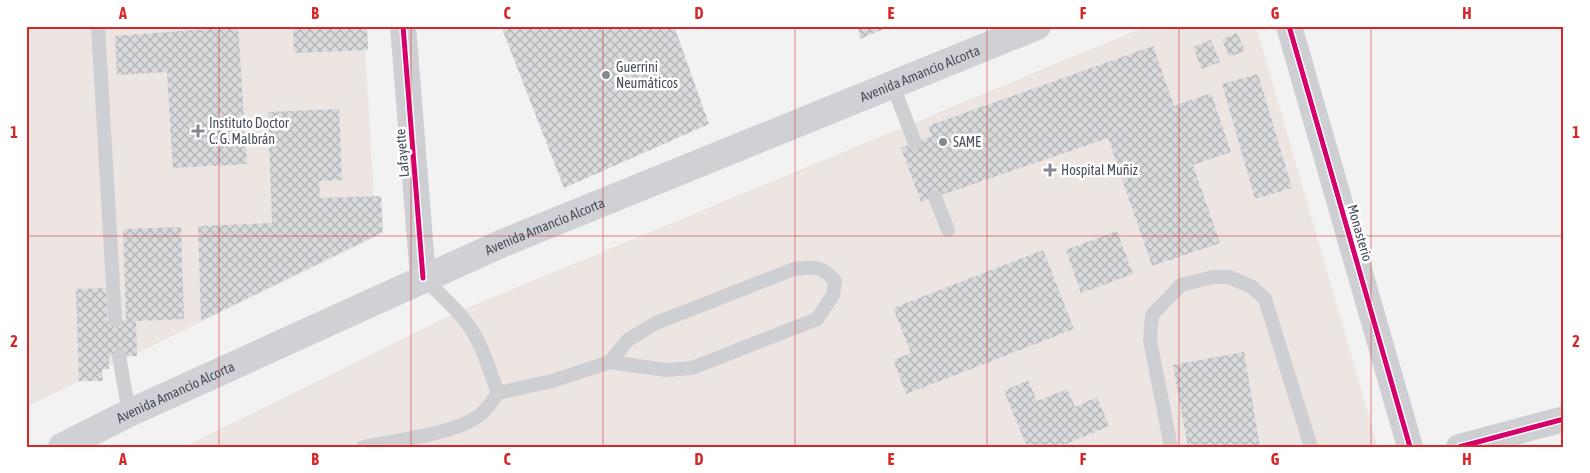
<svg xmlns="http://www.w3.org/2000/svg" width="1590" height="473" viewBox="0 0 1590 473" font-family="'Asap Condensed',sans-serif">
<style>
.medical{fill:#ece5e2}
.building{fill:url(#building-cross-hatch)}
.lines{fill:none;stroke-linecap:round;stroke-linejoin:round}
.lane{stroke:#cecfd2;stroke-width:14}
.street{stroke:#cecfd2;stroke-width:26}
.secondary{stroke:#cfd1d4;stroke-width:28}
.cycleway-casing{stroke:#fff;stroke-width:8}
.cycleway{stroke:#d6006c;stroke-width:5}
.grid{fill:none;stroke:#d62828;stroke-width:1;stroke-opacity:0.55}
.poi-dot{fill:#858991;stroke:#fff;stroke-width:2}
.labels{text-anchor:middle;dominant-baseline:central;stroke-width:5;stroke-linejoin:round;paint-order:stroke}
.poi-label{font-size:14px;fill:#4a505d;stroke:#fff;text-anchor:start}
.street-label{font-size:14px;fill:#4a505d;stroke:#fff}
.neatline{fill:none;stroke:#d62828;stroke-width:2}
.grid-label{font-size:16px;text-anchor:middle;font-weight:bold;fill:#d62828}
</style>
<defs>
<pattern id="building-cross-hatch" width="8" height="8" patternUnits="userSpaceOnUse" patternTransform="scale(1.25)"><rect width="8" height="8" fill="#d9dadc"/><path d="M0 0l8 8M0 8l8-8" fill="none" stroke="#b2b3b6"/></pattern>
</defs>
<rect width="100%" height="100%" fill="#f2f2f2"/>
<g class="medical">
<path d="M 26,26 L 364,26 L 376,237 L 26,407 Z"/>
<path d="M 1147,26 L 1256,26 L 1378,447 L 184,447 L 455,313 Z"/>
</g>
<g class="building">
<path d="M 208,26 L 238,26 L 247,164 L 173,168 L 167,72 L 117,75 L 115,36 L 209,29 Z"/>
<path d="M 293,26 L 367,26 L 368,50 L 294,53 Z"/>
<path d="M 501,26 L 674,26 L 709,124 L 564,188 Z"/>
<path d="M 858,26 L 891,26 L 860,39 Z"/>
<path d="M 1237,33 L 1245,51 L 1229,57 L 1222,39 Z"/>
<path d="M 1211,40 L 1220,62 L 1202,69 L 1193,47 Z"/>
<path d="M 1153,46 L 1174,106 L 1211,93 L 1231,152 L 1193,165 L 1220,243 L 1152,266 L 1108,138 L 921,202 L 901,148 L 932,136 L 928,126 Z"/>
<path d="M 1258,74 L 1292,188 L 1255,199 L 1222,84 Z"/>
<path d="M 339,109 L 342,180 L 319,181 L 320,198 L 381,196 L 383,232 L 201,321 L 198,226 L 272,223 L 268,112 Z"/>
<path d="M 181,227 L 184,319 L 136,321 L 137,356 L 109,356 L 109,369 L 102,369 L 103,381 L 79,381 L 76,289 L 106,288 L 107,321 L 126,320 L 123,229 Z"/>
<path d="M 1117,231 L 1133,274 L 1081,293 L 1066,250 Z"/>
<path d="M 1043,250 L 1074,329 L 906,394 L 893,360 L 911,353 L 893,308 Z"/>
<path d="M 1244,352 L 1260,447 L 1188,447 L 1173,365 Z"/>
<path d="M 1028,380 L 1037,401 L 1067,389 L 1075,407 L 1097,397 L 1109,426 L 1059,447 L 1027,447 L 1004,391 Z"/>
</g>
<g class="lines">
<g class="lane">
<path d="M 98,26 L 115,320"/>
<path d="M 893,86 L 915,143"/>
<path d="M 935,197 L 948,230"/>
<path d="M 423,278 C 438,292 454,306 466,322 C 482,342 489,369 498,393"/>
<path d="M 119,356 L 129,413"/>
<path d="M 363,447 C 392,441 449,434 472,420 C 484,414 491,403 498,393 L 552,381 L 610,362 L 666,370 L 692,368 L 817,319 L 833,295 L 835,281 C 821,265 815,267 794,269 L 656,323 L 628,340 L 610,362"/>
<path d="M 1171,447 L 1150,340 L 1152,315 L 1181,285 L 1213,277 L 1229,277 L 1252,287 L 1265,299 L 1311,447"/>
</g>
<g class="street">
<path d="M 403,26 L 423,278"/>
<path d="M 1289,26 L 1410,447"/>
<path d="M 1459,447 L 1564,419"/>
</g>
<path class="secondary" id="s1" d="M 62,447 L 129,413 L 503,243 L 1037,26"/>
<defs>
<g id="cycleway">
<path d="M 403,26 L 423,278"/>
<path d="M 1289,26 L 1410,447"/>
<path d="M 1459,447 L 1564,419"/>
</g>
</defs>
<use href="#cycleway" class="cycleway-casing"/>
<use href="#cycleway" class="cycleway"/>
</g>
<path class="grid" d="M 219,26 L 219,447M 411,26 L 411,447M 603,26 L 603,447M 795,26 L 795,447M 987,26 L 987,447M 1179,26 L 1179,447M 1371,26 L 1371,447M 26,236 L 1564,236"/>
<g class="poi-dot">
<circle cx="606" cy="75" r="5"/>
<path d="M195.5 123.5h5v5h5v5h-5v5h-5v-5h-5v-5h5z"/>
<circle cx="943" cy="142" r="5"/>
<path d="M1047.5 162.5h5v5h5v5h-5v5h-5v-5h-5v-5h5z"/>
</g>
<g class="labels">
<g class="poi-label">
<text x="616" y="67">Guerrini<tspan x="616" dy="16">Neumáticos</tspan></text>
<text x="209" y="123">Instituto Doctor<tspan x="209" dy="16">C. G. Malbrán</tspan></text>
<text x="953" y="142">SAME</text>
<text x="1061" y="170">Hospital Muñiz</text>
</g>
<g class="street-label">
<text stroke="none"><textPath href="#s1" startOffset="936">Avenida Amancio Alcorta</textPath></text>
<text transform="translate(402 153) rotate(-95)">Lafayette</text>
<text stroke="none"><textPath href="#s1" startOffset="531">Avenida Amancio Alcorta</textPath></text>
<text transform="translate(1360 233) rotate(74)">Monasterio</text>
<text stroke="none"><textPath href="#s1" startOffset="126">Avenida Amancio Alcorta</textPath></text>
</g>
</g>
<rect width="1590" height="473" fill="none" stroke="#ffffff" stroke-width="55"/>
<rect x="28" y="28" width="1534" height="418" class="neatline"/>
<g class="grid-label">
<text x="123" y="19">A</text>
<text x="315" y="19">B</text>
<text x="507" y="19">C</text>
<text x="699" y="19">D</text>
<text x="891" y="19">E</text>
<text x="1083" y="19">F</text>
<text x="1275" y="19">G</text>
<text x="1467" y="19">H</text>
<text x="14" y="138">1</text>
<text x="1576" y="138">1</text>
<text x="14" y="347">2</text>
<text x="1576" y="347">2</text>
<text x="123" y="465">A</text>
<text x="315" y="465">B</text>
<text x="507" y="465">C</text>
<text x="699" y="465">D</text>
<text x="891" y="465">E</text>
<text x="1083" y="465">F</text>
<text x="1275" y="465">G</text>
<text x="1467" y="465">H</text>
</g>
</svg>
